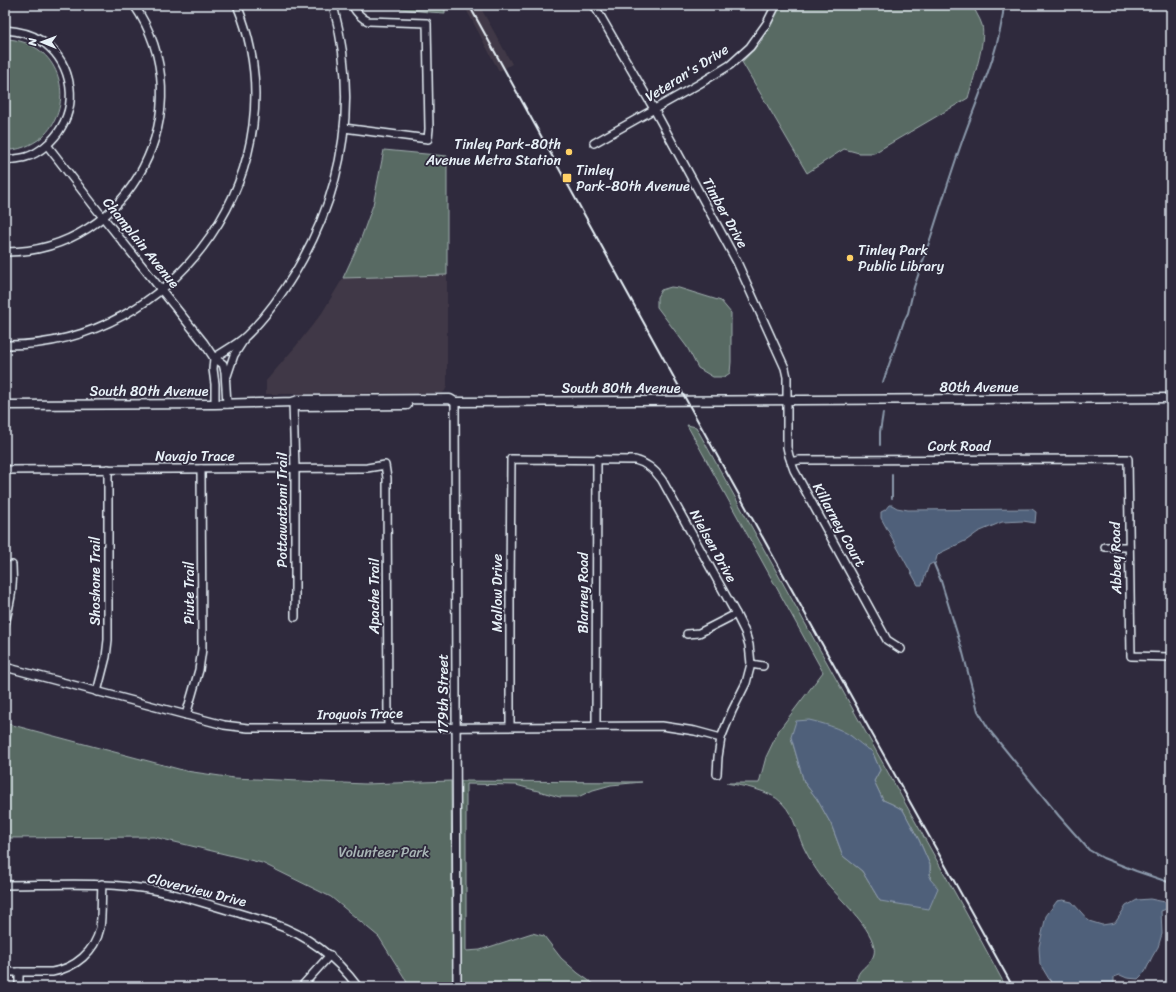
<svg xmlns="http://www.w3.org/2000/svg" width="1176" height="992" viewBox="0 0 1176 992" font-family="Sriracha,sans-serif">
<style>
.built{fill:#413946}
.green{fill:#596b64;stroke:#a0aeae;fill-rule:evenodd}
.water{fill:#4f607a;stroke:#8c9aac}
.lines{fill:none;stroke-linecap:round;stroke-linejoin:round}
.stream{stroke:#8c9aac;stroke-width:2}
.minor-casing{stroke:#e8f1f8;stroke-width:10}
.tertiary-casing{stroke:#e8f1f8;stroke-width:11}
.minor{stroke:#2f2a3d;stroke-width:7}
.tertiary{stroke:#2f2a3d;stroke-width:8}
.rail{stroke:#e8f1f8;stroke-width:2}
.poi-dot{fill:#ffd166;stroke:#2f2a3d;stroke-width:1.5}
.labels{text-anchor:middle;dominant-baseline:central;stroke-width:3.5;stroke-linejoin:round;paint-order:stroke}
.street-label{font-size:14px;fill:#e8f1f8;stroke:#2f2a3d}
.poi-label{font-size:14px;fill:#e8f1f8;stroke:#2f2a3d;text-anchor:start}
.park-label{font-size:14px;fill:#a8b5b5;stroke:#2f2a3d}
</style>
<rect width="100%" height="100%" fill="#2f2a3d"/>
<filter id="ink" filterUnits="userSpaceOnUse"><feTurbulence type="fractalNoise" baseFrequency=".025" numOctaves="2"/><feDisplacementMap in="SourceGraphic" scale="8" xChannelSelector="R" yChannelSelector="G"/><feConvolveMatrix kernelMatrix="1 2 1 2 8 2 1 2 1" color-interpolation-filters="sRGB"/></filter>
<g filter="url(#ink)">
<g class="built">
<path d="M 464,5 L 479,5 L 512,64 L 499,71 Z"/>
<path d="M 1057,5 L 1163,5 L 1163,9 L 1056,7 Z"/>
<path d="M 447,275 L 447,385 L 445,391 L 442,393 L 266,394 L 266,381 L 296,346 L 322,313 L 343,278 Z"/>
</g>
<g class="green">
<path d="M 397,5 L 445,5 L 445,13 L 429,12 L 401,9 Z"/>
<path d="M 781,5 L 973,5 C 975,12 980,18 982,25 C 986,42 973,80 968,98 L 874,153 L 859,153 L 844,149 L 807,173 L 742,62 L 760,43 L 768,30 Z"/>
<path d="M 5,39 C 11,39 17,40 23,42 C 65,55 73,109 42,137 C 32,145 18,151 5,150 Z"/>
<path d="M 384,150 L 447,156 L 447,275 L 343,278 L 360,241 L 373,205 Z"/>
<path d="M 671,287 L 679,288 L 721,301 L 731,313 L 731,362 L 730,373 L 724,377 L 713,377 L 698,368 L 687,347 L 657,307 L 657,297 L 661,290 Z"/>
<path d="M 687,425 L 696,427 L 965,911 L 1006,987 L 857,987 C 857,983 857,978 858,975 C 862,966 877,961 874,947 C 870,924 834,894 820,875 C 815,868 810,860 806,852 C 797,836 796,817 782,803 C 770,790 743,786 726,783 L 759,783 L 766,757 L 779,730 L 823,672 ZM 850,735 L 864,748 L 872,751 L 880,770 L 874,781 L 883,800 L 892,804 L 903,810 L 919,840 L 930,865 L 930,879 L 880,901 L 862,871 L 843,856 L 831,824 L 817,799 L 804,782 L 791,737 Z"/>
<path d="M 5,723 L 186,771 L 234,778 L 365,784 L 451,781 L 453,987 L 409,987 L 404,977 L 379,937 L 331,897 L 262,863 L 154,837 L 5,838 Z"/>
<path d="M 460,781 L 642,782 L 611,785 L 593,790 L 578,797 L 560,797 L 516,785 L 466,784 L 466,951 L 480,950 L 532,933 L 544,936 L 561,958 L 578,973 L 598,987 L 461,987 Z"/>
</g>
<g class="water">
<path d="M 889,505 L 892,505 L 897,508 L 908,510 L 1032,509 L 1036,512 L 1035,523 L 1023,521 L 1002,522 L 978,532 L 967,540 L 940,553 L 937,556 L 935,564 L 933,563 L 929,565 L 922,585 L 918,585 L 881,518 L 881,512 L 885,510 Z"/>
<path d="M 809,720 C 822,723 840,728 851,736 C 858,741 863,747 872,751 L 880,770 L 874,781 L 883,800 L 892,804 L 903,810 L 919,840 L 930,865 L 930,879 L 938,888 L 929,909 L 880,901 L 862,871 L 843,856 L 831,824 L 817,799 L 804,782 L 791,737 L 796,721 Z"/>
<path d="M 1150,899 L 1165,902 L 1169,908 L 1161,911 L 1162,934 L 1158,947 L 1152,957 L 1145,972 L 1138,979 L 1127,978 L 1120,975 L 1114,977 L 1114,983 L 1113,987 L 1057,987 L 1049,979 L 1040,964 L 1039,947 L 1046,916 L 1057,901 L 1063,900 L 1072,902 L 1089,921 L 1102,925 L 1115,923 L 1126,906 L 1137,900 Z"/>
</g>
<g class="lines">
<g class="stream">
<path d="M 883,382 L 904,321 L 908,313 L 914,287 C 932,237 946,186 964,136 C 979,94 1000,50 1004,5"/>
<path d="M 880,445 L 880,432 L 883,413"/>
<path d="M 892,475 L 892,498"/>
<path d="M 934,564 L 941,581 L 962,649 L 978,711 L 990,731 L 1059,816 L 1089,850 L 1103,858 L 1136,871 L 1171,883"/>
</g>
<defs>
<g id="minor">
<path d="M 594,5 L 654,109 L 737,262 L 785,368 L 787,377 L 787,447 L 789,456 L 794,470 L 887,640 L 901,649"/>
<path d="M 5,30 C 17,31 30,33 40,40 C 70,59 79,98 61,128 C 54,140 40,153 26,157 C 20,159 12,159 5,160"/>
<path d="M 344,128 L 428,139 L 429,129 L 427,23 L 368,21 C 361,18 356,12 352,5"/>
<path d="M 594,143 L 699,84 L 730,65 L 750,47 L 767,23 L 776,5"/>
<path d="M 47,145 L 98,211 L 204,343 L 214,358 L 223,364 L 225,372 L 227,404"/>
<path d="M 5,252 C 130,253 205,108 134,5"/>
<path d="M 5,345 C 178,347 303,165 237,5"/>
<path d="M 214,358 C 224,351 238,344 246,336 C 266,317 282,294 296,271 C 345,188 358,98 333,5"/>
<path d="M 214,358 L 213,369 L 215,384 L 215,404"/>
<path d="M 227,376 L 234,355 L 243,341"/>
<path d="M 293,402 L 295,468 L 295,617"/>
<path d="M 455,402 L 457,987"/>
<path d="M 791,462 L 799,460 L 1128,459 L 1131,656 L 1171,657"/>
<path d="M 5,470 L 367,468 L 385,465 L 387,478 L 388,727"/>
<path d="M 1105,547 L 1128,547"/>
<path d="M 5,624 C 10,602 14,588 12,565"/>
<path d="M 687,634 L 699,633 L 736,614"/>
<path d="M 751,664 L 763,666"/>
<path d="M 5,667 L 224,725 L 248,728 L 331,728 L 662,726 L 695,731 L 721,738"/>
<path d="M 97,692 L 106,657 L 108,640 L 108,469"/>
<path d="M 186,715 L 199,670 L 202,649 L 201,469"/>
<path d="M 510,726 L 510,591 L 511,459 L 635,460 C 647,463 655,470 662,480 L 736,614 L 745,632 L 749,645 L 751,664 L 746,683 L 732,711 L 721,738 L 718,757 L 717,774"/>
<path d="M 596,726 L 597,459"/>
<path d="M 5,885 C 56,885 108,881 159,891 C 185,896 209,905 235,912 C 247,916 260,919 272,923 C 307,935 336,957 358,987"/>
<path d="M 5,972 L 52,972 C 75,968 95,952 100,928 C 102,914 101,899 102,884"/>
<path d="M 19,972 L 19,987"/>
<path d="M 301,987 L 330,955"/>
</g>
<g id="tertiary">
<path d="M 293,402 L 297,406 L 407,405"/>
<path d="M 5,405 L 215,404 L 293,402 L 298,400 L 450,399 L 455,402 L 1171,398"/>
</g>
</defs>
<use href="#minor" class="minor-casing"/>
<use href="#tertiary" class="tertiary-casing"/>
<use href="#minor" class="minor"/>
<use href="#tertiary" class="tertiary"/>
<path class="rail" d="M 469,5 L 694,414 L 1013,987"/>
</g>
</g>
<g class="poi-dot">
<circle cx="569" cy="152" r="4"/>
<rect x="562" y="173" width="10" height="10" rx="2"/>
<circle cx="850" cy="258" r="4"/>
</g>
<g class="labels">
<g class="street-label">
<text transform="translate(687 73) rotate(-32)">Veteran's Drive</text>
<text transform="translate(725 213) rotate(61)">Timber Drive</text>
<text transform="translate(141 243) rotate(51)">Champlain Avenue</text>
<text x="979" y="387">80th Avenue</text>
<text x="621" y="388">South 80th Avenue</text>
<text x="149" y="391">South 80th Avenue</text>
<text x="959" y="446">Cork Road</text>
<text x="195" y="456">Navajo Trace</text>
<text transform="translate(282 510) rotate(-90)">Pottawattomi Trail</text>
<text transform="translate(839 525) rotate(61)">Killarney Court</text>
<text transform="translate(713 546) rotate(61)">Nielsen Drive</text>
<text transform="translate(1116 558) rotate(-91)">Abbey Road</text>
<text transform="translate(95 581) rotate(-90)">Shoshone Trail</text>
<text transform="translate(189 593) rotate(-90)">Piute Trail</text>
<text transform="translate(497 593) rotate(-90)">Mallow Drive</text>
<text transform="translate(583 593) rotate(-90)">Blarney Road</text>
<text transform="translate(374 596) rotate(-90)">Apache Trail</text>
<text transform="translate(443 694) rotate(-90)">179th Street</text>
<text transform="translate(360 714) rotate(-1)">Iroquois Trace</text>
<text transform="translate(197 890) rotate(14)">Cloverview Drive</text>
</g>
<g class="poi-label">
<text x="561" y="144" text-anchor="end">Tinley Park-80th<tspan x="561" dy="16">Avenue Metra Station</tspan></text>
<text x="576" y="170">Tinley<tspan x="576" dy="16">Park-80th Avenue</tspan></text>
<text x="858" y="250">Tinley Park<tspan x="858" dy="16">Public Library</tspan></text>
</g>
<g class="park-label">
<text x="384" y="852">Volunteer Park</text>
</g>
</g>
<rect width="1176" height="992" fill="none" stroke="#2f2a3d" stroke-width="20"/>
<rect x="10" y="10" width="1156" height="972" fill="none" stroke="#e8f1f8" stroke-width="1.5" filter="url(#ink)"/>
<g transform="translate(42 42) rotate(271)" stroke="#2f2a3d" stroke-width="3" paint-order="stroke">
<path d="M0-3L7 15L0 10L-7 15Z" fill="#e8f1f8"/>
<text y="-6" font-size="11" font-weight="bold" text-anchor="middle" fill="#e8f1f8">N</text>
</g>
</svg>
